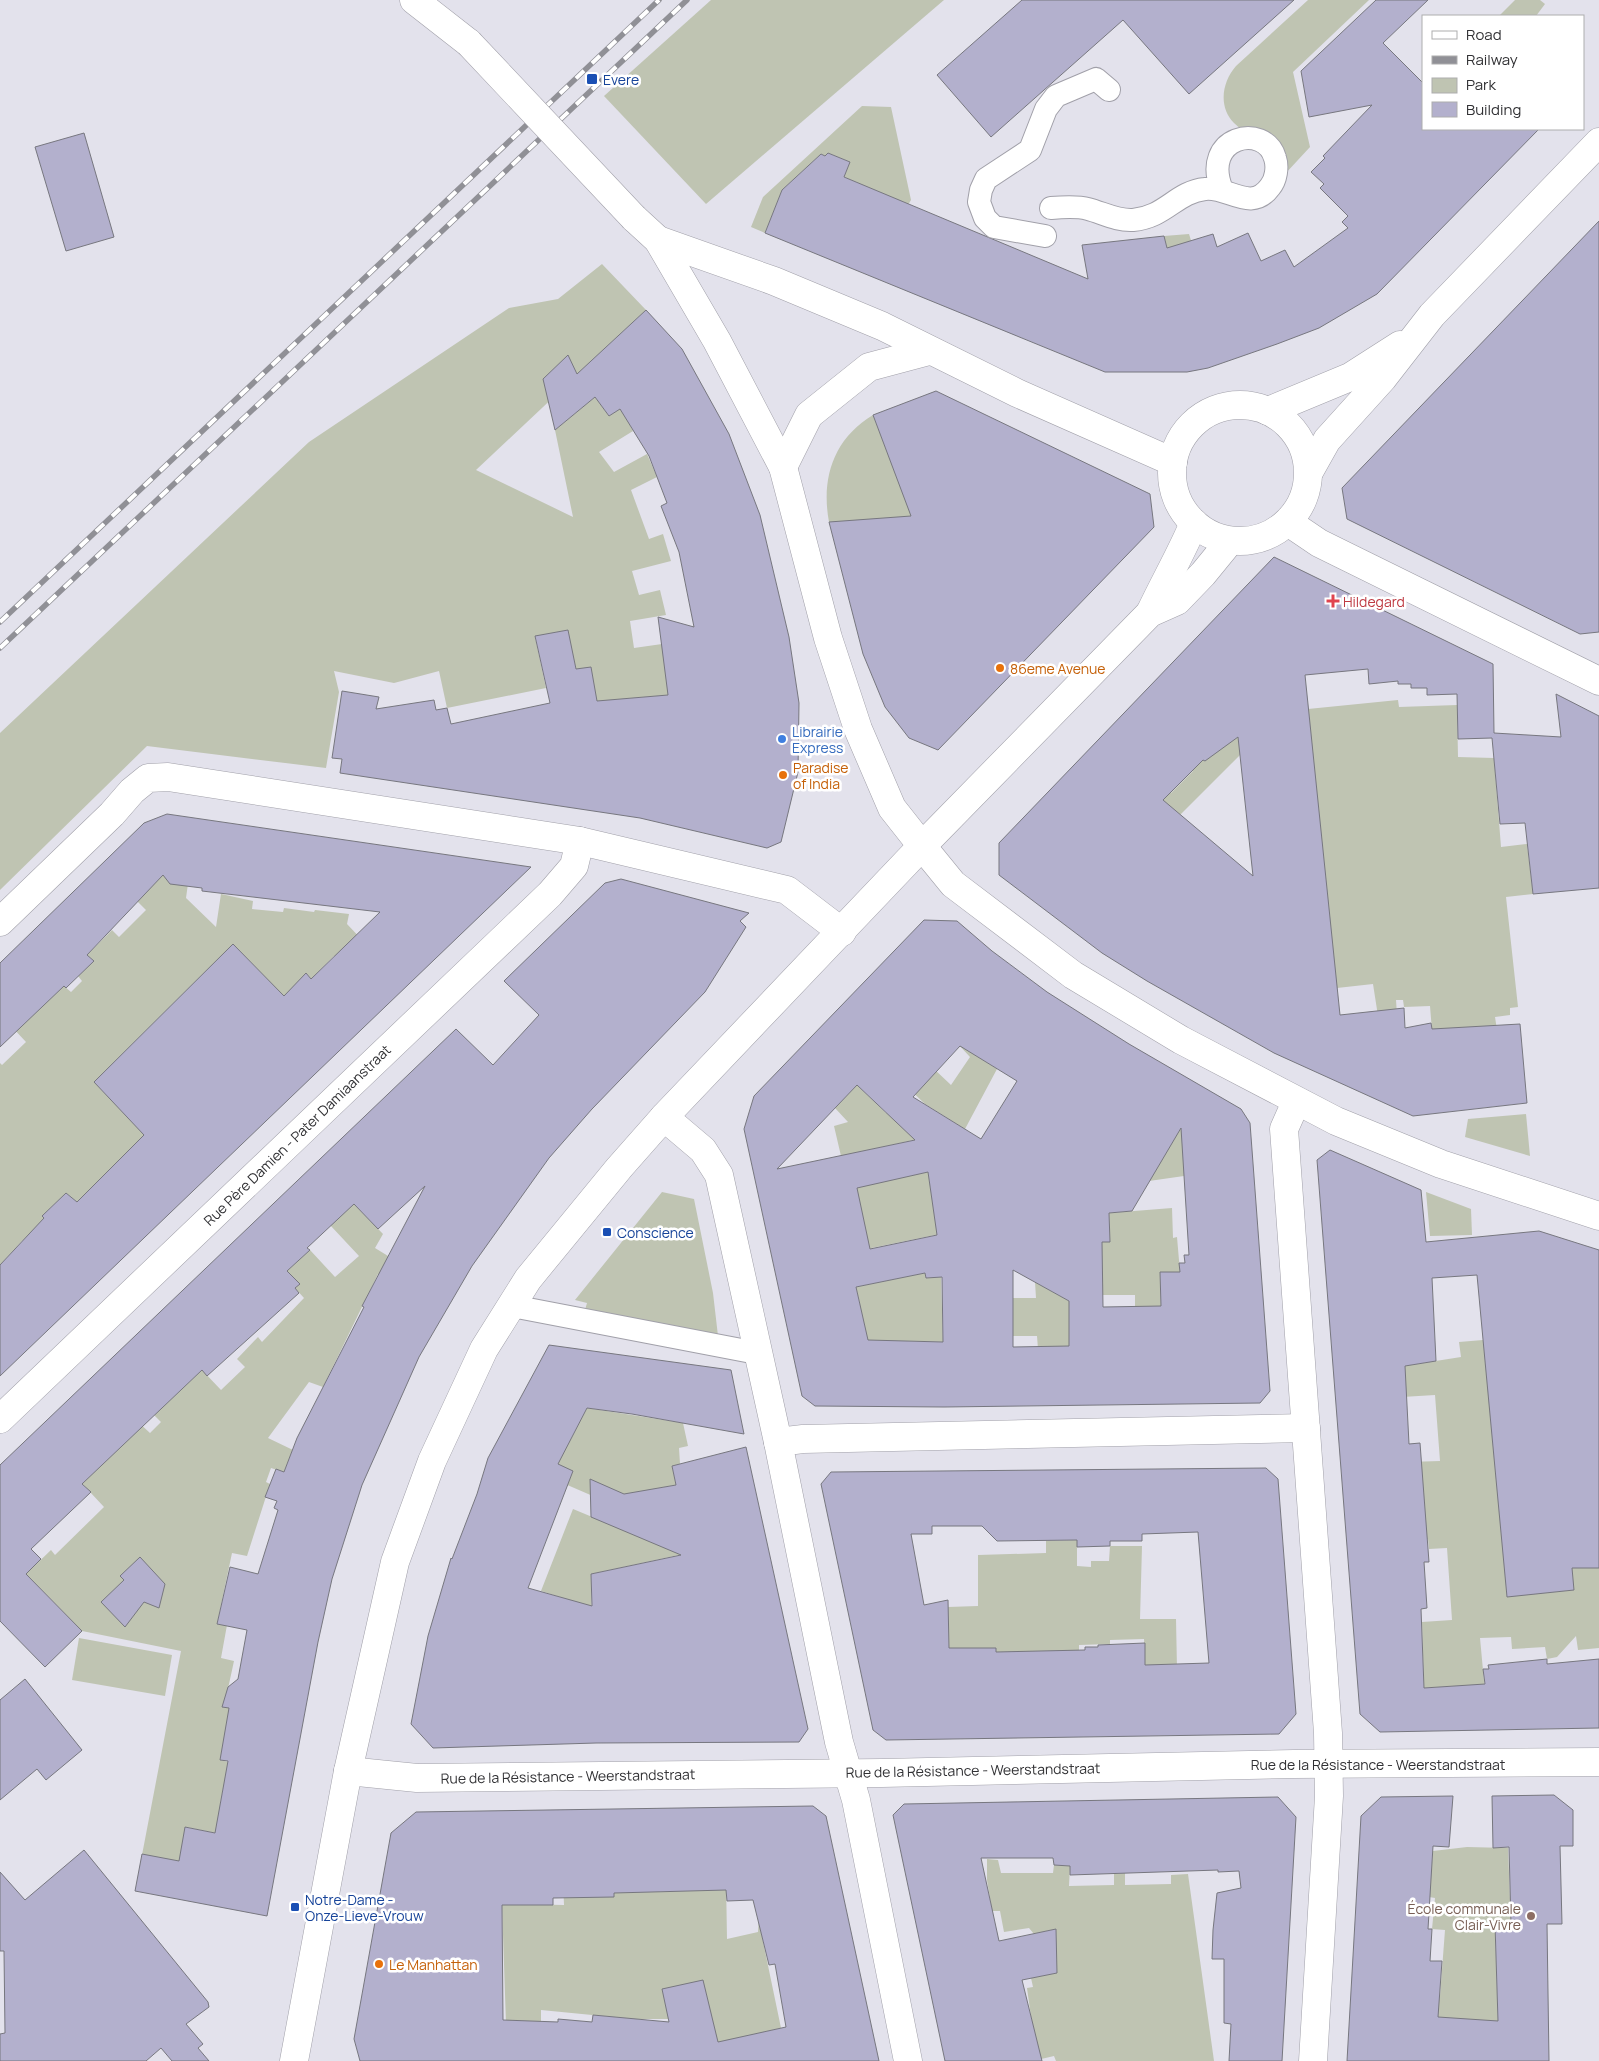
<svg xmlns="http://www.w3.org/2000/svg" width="1599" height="2061" viewBox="0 0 1599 2061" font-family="Manrope,sans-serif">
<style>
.green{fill:#bfc4b2}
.building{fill:#b3b0cd;stroke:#77777f;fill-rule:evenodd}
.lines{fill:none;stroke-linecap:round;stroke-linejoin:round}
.pedestrian-casing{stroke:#a1a0a9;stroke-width:24}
.minor-casing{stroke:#a1a0a9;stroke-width:29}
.tertiary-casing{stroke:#a1a0a9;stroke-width:29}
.pedestrian{stroke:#fff;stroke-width:22}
.minor{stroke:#fff;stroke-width:28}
.tertiary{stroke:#fff;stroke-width:28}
.rail-casing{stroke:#909096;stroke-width:5.5}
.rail{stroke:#fff;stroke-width:4;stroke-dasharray:11;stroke-linecap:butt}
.tertiary-bridge-casing{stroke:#a1a0a9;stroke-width:29;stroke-linecap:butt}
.tertiary-bridge{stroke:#fff;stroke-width:28}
.transit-dot{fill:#1a4fb4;stroke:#fff;stroke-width:2}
.health-dot{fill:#e0444e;stroke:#fff;stroke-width:2}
.food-dot{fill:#e8710a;stroke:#fff;stroke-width:2}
.shop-dot{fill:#3f7fe0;stroke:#fff;stroke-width:2}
.education-dot{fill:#8d6e63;stroke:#fff;stroke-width:2}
.labels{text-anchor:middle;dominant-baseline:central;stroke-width:5;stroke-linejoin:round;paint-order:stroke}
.transit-label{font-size:14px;fill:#164399;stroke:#fff;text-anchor:start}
.health-label{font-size:14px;fill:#be3a42;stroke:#fff;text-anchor:start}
.food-label{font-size:14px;fill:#c56008;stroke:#fff;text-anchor:start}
.shop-label{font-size:14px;fill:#366cbe;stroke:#fff;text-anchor:start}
.street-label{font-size:14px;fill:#313134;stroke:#fff}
.education-label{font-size:14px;fill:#785e54;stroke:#fff;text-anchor:end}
</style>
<rect width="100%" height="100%" fill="#e3e2ec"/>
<g class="green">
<path d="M 711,0 L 944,0 L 706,204 L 604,96 Z"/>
<path d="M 1308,0 L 1369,0 L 1293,72 L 1310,147 L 1285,174 C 1273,161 1261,149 1249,136 C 1245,131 1239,128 1234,123 C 1218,107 1222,82 1236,66 Z"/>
<path d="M 1515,0 L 1540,0 L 1545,4 L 1536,16 L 1499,16 Z"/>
<path d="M 862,106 L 891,107 L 911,200 L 908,205 L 844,177 L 850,162 L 828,153 L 825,156 L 821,154 L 782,190 L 765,233 L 751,227 L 763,197 Z"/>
<path d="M 1189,234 L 1206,289 L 1180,297 L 1164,236 Z"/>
<path d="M 602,264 L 646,310 L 476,470 L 573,517 L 555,430 L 595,397 L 609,416 L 621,408 L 633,431 L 599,452 L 614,472 L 647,454 L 657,477 L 631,490 L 649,539 L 663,534 L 671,561 L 632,571 L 639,595 L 660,590 L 666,615 L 630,621 L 634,648 L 662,644 L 702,692 L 613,700 L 600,715 L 576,669 L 567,630 L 535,637 L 546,688 L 447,708 L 439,671 L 394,683 L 334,671 L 339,692 L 326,768 L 147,746 L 0,890 L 0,733 L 309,442 L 509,308 L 558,299 Z"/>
<path d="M 873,415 L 894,469 L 947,579 L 829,522 C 821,479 833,439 873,415 Z"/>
<path d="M 1398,700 L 1399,707 L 1457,705 L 1458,757 L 1494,758 L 1501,847 L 1527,844 L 1533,894 L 1506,897 L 1518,1007 L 1510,1008 L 1510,1015 L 1495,1017 L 1497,1030 L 1432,1031 L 1430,1006 L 1404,1007 L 1403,1000 L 1396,1000 L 1397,1015 L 1378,1016 L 1373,984 L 1337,988 L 1240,755 L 1163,832 L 1151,775 L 1171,793 L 1193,771 L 1174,752 L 1308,709 Z"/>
<path d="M 190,869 L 186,898 L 216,927 L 221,894 L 253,901 L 252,909 L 283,912 L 284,908 L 314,912 L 315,910 L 349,914 L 347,924 L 365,943 L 342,964 L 334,956 L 311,979 L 307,974 L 288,1001 L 233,944 L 94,1082 L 155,1146 L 122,1157 L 77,1202 L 66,1193 L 42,1216 L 55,1228 L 22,1241 L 0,1265 L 9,1275 L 0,1284 L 0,1063 L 2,1065 L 26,1042 L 12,1027 L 64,986 L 71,992 L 82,981 L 78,976 L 94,961 L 87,955 L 112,930 L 119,937 L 146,910 L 136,900 L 162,873 Z"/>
<path d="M 958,1044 L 997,1069 L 965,1129 L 925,1104 L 894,1074 L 916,1052 L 951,1085 L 970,1057 Z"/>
<path d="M 857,1085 L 886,1113 L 913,1107 L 918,1139 L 841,1156 L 834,1126 L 848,1122 L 835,1108 Z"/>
<path d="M 1526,1114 L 1530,1156 L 1465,1137 L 1468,1119 Z"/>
<path d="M 1180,1129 L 1190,1135 L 1184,1176 L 1149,1181 Z"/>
<path d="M 928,1172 L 937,1229 L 945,1233 L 837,1255 L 857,1187 Z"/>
<path d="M 662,1192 L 694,1199 L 713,1293 L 718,1336 L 585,1310 L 587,1303 L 575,1300 Z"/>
<path d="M 1426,1192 L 1471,1209 L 1472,1235 L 1430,1236 Z"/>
<path d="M 353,1203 L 383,1234 L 375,1248 L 393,1259 L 384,1276 L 378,1274 L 323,1387 L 309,1382 L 268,1438 L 293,1450 L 284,1472 L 271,1468 L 266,1482 L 270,1484 L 247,1556 L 232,1553 L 217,1624 L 227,1625 L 221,1658 L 234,1661 L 224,1707 L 244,1711 L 220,1760 L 228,1762 L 225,1789 L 223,1789 L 220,1804 L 226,1806 L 221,1834 L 186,1827 L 203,1866 L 142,1855 L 181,1651 L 82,1631 L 26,1574 L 51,1550 L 55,1555 L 104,1507 L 76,1477 C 102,1460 125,1452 137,1421 L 150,1433 L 161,1422 L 154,1415 L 202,1370 L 221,1390 L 245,1367 L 237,1359 L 258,1337 L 262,1342 L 304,1298 L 295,1288 L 300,1284 L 287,1271 L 310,1250 L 335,1277 L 359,1256 L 330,1225 Z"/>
<path d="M 1172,1208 L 1173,1238 L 1177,1237 L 1180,1272 L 1160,1272 L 1161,1306 L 1135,1328 L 1135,1295 L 1102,1295 L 1102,1242 L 1110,1241 L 1109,1213 Z"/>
<path d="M 925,1273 L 926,1278 L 941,1277 L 943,1342 L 910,1341 L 879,1345 L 854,1338 L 854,1306 L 860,1304 L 856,1287 Z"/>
<path d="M 1035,1282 L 1069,1301 L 1069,1348 L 1038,1349 L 1037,1336 L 1008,1336 L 1007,1298 L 1036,1298 Z"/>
<path d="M 1483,1340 L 1540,1593 L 1573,1590 L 1572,1568 L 1599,1568 L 1599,1648 L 1578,1650 L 1576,1636 L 1557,1657 L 1547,1659 L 1545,1647 L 1512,1649 L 1511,1637 L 1480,1638 L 1488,1724 L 1460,1724 L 1457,1686 L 1424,1688 L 1422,1622 L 1452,1620 L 1447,1548 L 1429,1549 L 1428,1539 L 1423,1539 L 1408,1462 L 1440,1461 L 1435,1395 L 1402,1397 L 1404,1366 L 1461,1357 L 1459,1342 Z"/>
<path d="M 587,1408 L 683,1423 L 688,1446 L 679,1448 L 680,1464 L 672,1466 L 676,1485 L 654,1489 L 688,1553 L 591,1574 L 592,1653 L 562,1656 L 560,1597 L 541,1591 L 573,1509 L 614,1526 L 602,1500 L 542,1474 L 560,1435 L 571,1439 Z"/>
<path d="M 1077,1540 L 1077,1566 L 1091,1567 L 1091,1561 L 1109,1561 L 1110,1546 L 1142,1546 L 1140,1619 L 1176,1619 L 1177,1669 L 1145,1665 L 1144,1639 L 1110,1640 L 1110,1644 L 1079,1645 L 1079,1655 L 996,1652 L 996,1648 L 980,1648 L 980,1654 L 949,1655 L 948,1607 L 978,1606 L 978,1555 L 1046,1553 L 1046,1541 Z"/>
<path d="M 79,1638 L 172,1655 L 165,1696 L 72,1680 Z"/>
<path d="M 1467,1847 L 1508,1848 L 1511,1924 L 1495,1925 L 1499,2051 L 1472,2061 L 1416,1994 L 1440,1996 L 1445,1930 L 1432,1929 L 1435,1898 L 1429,1897 L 1433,1851 Z"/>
<path d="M 987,1859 L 998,1860 L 1001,1873 L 1053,1873 L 1054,1865 L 1070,1866 L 1069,1886 L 1114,1885 L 1114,1874 L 1125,1873 L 1125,1885 L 1171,1884 L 1171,1875 L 1188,1874 L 1214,2061 L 1056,2061 L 1054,2056 L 1037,2060 L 1027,1988 L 1033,1987 L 1031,1978 L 1056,1973 L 1056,1934 L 1051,1930 L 1034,1934 L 1029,1928 L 1004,1932 L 1000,1911 L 992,1911 L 987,1880 Z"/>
<path d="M 614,1876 L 661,1892 L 678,1891 L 678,1886 L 726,1879 L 727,1939 L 758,1932 L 760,1900 L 761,1932 L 781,2028 L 713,2044 L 671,2019 L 633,2019 L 541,2010 L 541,2024 L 506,2024 L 502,1904 L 564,1905 L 563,1880 L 598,1897 L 614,1897 Z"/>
</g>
<g class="building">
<path d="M 1022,0 L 1294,0 L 1189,94 L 1123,20 L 991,137 L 937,75 Z"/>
<path d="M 1376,0 L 1428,0 L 1383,43 L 1423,83 L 1423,129 L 1539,129 L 1377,294 L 1319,328 L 1277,344 L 1208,368 L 1187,372 L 1105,372 L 765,233 L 782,190 L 821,154 L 825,156 L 828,153 L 850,162 L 844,177 L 1088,279 L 1082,245 L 1164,236 L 1167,248 L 1213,234 L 1217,247 L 1248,233 L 1261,261 L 1285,250 L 1294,267 L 1348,228 L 1342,222 L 1348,216 L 1320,188 L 1324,184 L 1311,172 L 1325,158 L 1323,156 L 1372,105 L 1309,117 L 1301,71 Z"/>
<path d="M 84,133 L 114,237 L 66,251 L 35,147 Z"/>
<path d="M 1599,221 L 1599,632 L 1580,634 L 1347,519 L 1342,488 Z"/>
<path d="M 646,310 L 682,349 L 729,434 L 760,515 L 789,637 L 799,703 L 798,772 L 781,842 L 767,848 L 640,818 L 340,773 L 342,759 L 332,758 L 342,691 L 379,697 L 376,709 L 434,700 L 436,710 L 447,708 L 451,724 L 550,703 L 535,636 L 568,630 L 576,669 L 591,667 L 597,701 L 668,695 L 658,617 L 694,627 L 679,552 L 661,506 L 667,503 L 649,456 L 620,409 L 609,416 L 595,397 L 555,430 L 543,379 L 568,355 L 577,374 Z"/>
<path d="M 936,391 L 1150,494 L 1154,527 L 938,750 L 909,738 L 885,707 L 863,654 L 829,522 L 911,516 L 873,415 Z"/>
<path d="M 1274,557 L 1493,664 L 1494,733 L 1561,737 L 1556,694 L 1599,716 L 1599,888 L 1533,894 L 1525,823 L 1500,824 L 1492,738 L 1458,739 L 1457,694 L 1427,695 L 1427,688 L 1411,688 L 1411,684 L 1398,684 L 1398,681 L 1369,684 L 1368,669 L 1305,675 L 1340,1015 L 1404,1008 L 1405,1028 L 1431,1023 L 1432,1029 L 1520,1024 L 1527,1103 L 1413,1116 L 1274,1053 L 1147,981 L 1102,953 L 999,875 L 999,843 ZM 1238,737 L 1253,876 L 1163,800 L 1203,760 L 1205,761 Z"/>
<path d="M 167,814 L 531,867 L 0,1376 L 0,1265 L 44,1218 L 42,1216 L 66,1193 L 77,1202 L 144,1135 L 94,1082 L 233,944 L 284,996 L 306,973 L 311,979 L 380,912 L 202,891 L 202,888 L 170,884 L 163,875 L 87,955 L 94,961 L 66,988 L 64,986 L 0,1047 L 0,963 L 144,823 Z"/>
<path d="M 621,879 L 749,913 L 740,921 L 746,927 L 705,992 L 592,1109 L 549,1158 L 472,1266 L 419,1357 L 362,1485 L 332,1579 L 318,1642 L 267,1916 L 135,1891 L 142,1854 L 179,1861 L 185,1827 L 215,1833 L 228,1761 L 220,1760 L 229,1708 L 222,1707 L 228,1687 L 238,1679 L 247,1630 L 217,1624 L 230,1567 L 258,1574 L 278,1510 L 274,1508 L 277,1501 L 265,1497 L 276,1469 L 284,1472 L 297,1438 L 364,1307 L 362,1306 L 425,1186 L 378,1229 L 354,1204 L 307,1248 L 310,1250 L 287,1271 L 300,1284 L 295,1288 L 299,1293 L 207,1376 L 202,1370 L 82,1484 L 91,1492 L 31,1549 L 41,1559 L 26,1574 L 82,1631 L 45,1667 L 0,1621 L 0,1465 L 456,1029 L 493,1065 L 539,1015 L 504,981 L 605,883 Z"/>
<path d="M 924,920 L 957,921 L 992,951 L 1047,992 L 1129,1044 L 1241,1109 L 1250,1123 L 1270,1391 L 1260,1403 L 944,1407 L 815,1406 L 802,1396 L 744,1129 L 754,1096 ZM 960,1046 L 1017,1081 L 981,1139 L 913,1097 ZM 857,1085 L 915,1140 L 777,1169 ZM 1181,1128 L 1189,1255 L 1184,1255 L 1185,1263 L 1179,1263 L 1180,1272 L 1160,1272 L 1161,1306 L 1103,1307 L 1102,1242 L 1110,1242 L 1109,1213 L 1132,1211 ZM 928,1172 L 937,1235 L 870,1249 L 857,1188 ZM 1013,1270 L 1069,1301 L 1069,1346 L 1013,1347 ZM 925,1273 L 926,1278 L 942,1277 L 943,1342 L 868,1340 L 856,1287 Z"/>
<path d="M 1330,1150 L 1421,1190 L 1426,1242 L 1539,1231 L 1599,1250 L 1599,1568 L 1572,1568 L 1574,1590 L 1507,1597 L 1477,1275 L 1432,1278 L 1436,1361 L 1405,1366 L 1409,1444 L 1420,1443 L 1429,1562 L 1424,1562 L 1427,1608 L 1421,1609 L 1424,1688 L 1485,1684 L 1483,1669 L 1489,1669 L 1488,1665 L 1547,1659 L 1547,1664 L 1599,1659 L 1599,1728 L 1380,1732 L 1360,1714 L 1317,1160 Z"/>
<path d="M 549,1345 L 731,1370 L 744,1434 L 632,1414 L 587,1408 L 558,1464 L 573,1471 L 528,1588 L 592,1606 L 591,1574 L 681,1555 L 591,1517 L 590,1479 L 624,1494 L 676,1485 L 672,1466 L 746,1447 L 808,1729 L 799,1742 L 596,1743 L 433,1748 L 411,1724 L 428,1636 L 451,1558 L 452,1559 L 477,1494 L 488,1458 Z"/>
<path d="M 1266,1468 L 1278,1479 L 1296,1714 L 1279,1734 L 886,1740 L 873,1730 L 821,1484 L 831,1472 ZM 932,1526 L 982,1526 L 997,1541 L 1077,1540 L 1077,1547 L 1110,1546 L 1110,1541 L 1142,1541 L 1142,1534 L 1198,1532 L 1209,1663 L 1145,1665 L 1145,1643 L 1098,1645 L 1098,1647 L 1085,1647 L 1085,1650 L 996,1652 L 996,1648 L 949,1648 L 948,1600 L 924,1605 L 911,1534 L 932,1534 Z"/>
<path d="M 140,1557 L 165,1584 L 159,1608 L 144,1602 L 125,1627 L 101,1602 L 124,1580 L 120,1576 Z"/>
<path d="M 25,1679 L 82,1750 L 46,1780 L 37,1769 L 0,1800 L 0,1700 Z"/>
<path d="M 1554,1795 L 1573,1810 L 1573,1846 L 1560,1846 L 1562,1924 L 1547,1924 L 1549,2061 L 1347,2061 L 1361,1816 L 1381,1797 L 1453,1796 L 1449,1847 L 1433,1846 L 1428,1929 L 1432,1929 L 1430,1961 L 1442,1961 L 1438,2017 L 1498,2021 L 1495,1924 L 1511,1924 L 1509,1847 L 1493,1848 L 1492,1796 Z"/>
<path d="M 1278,1797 L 1296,1817 L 1282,2061 L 1229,2061 L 1231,2024 L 1224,2023 L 1224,1959 L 1212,1959 L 1213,1930 L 1217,1893 L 1241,1888 L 1239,1871 L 1218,1872 L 1218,1870 L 1070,1875 L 1070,1866 L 1054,1865 L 1053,1858 L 981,1858 L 999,1941 L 1056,1929 L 1057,1973 L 1022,1980 L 1042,2061 L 945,2061 L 893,1815 L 904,1804 Z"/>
<path d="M 813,1806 L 826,1816 L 879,2061 L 360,2061 L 354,2039 L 391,1833 L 416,1812 ZM 726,1890 L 727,1901 L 753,1900 L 769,1965 L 775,1964 L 786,2027 L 718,2042 L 703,1980 L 662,1989 L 669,2022 L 593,2015 L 592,2022 L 558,2019 L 558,2022 L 503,2020 L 502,1905 L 553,1905 L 553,1898 L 614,1897 L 614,1893 Z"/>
<path d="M 84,1850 L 208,2002 L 209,2007 L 186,2024 L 203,2044 L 198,2048 L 209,2061 L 172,2061 L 161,2048 L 146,2061 L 0,2061 L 0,2034 L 5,2033 L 4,1951 L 0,1951 L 0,1872 L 25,1900 Z"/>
</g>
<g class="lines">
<defs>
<g id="pedestrian">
<path d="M 1051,208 C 1063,207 1077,206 1088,209 C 1103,213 1117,221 1133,220 C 1166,217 1176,192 1205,189 C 1228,186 1251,213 1270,187 C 1276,180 1278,167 1275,158 C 1265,122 1200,136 1222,190"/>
<path d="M 1045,236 L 994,227 L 985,218 L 979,202 L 981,190 L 986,179 L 1030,150 L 1046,109 L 1056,96 L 1096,79 L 1109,90"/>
<path d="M 512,1306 L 757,1353"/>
</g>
<g id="minor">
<path d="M 1288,522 L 1319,543 L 1599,681"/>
<path d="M 0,922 L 112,814 L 132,791 L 148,778 L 168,777 L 580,841 L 787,890 L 842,932"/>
<path d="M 1296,1102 L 1284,1129 L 1328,1733 L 1329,1796 L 1313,2061"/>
<path d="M 664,1117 L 703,1150 L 719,1175 L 778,1442 L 839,1742 L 856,1800 L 908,2061"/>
<path d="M 0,1419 L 550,894 L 574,866 L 580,841"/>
<path d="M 778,1442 L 803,1439 L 1306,1428"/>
<path d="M 348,1771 L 417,1778 L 882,1773 L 1294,1764 L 1599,1762"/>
<path d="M 294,2061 L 348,1771 L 395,1562 L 432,1461 L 484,1349 L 528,1279 L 619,1168 L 664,1117 L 922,846 L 953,884 L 1073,975 L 1181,1040 L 1336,1121 L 1441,1164 L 1599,1216"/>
</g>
<g id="tertiary">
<path d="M 414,0 L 469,43"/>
<path d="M 634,218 L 658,240 L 717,341 L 783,467 L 828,638 L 858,729 L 892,808 L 922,846 L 1150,613 L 1177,601 L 1203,574 L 1230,541"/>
<path d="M 658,240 L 774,281 L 882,326 L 1017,393 L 1173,462"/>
<circle cx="1240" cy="473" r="68"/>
<path d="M 1268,411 L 1350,377 L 1400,345"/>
<path d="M 783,467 L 809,415 L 869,367 L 929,351"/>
<path d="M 1309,472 L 1327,440 L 1383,378 L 1432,315 L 1599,142"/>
<path d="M 1150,613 C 1164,583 1181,554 1194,523"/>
</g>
</defs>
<use href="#pedestrian" class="pedestrian-casing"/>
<use href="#minor" class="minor-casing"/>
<use href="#tertiary" class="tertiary-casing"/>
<use href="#pedestrian" class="pedestrian"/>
<use href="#minor" class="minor"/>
<use href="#tertiary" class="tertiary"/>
<defs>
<g id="rail">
<path d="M 0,622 L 659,0"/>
<path d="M 0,648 L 687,0"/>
</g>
</defs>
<use href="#rail" class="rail-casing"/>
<use href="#rail" class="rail"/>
<defs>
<path id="tertiary-bridge" d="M 469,43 L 634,218"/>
</defs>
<use href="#tertiary-bridge" class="tertiary-bridge-casing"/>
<use href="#tertiary-bridge" class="tertiary-bridge"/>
</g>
<g class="transit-dot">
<rect x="586" y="73" width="12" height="12" rx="2.5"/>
<rect x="602" y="1227" width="10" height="10" rx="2.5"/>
<rect x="290" y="1902" width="10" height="10" rx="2.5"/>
</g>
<path class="health-dot" d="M1330.5 593.5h5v5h5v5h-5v5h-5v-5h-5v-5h5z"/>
<g class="food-dot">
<circle cx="1000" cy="668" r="5"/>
<circle cx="783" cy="775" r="5"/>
<circle cx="379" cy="1964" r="5"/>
</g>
<circle class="shop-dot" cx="782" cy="739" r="5"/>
<circle class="education-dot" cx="1531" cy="1916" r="5"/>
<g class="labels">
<g class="transit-label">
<text x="603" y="79">Evere</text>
<text x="617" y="1232">Conscience</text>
<text x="305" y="1899">Notre-Dame -<tspan x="305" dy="16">Onze-Lieve-Vrouw</tspan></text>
</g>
<g class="health-label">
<text x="1343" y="601">Hildegard</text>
</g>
<g class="food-label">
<text x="1010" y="668">86eme Avenue</text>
<text x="793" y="767">Paradise<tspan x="793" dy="16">of India</tspan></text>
<text x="389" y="1964">Le Manhattan</text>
</g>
<g class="shop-label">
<text x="792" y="731">Librairie<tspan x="792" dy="16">Express</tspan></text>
</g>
<g class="street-label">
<text transform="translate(297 1135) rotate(-44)">Rue Père Damien - Pater Damiaanstraat</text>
<text x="1378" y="1764">Rue de la Résistance - Weerstandstraat</text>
<text transform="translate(973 1770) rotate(-1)">Rue de la Résistance - Weerstandstraat</text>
<text transform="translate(568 1776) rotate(-1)">Rue de la Résistance - Weerstandstraat</text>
</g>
<g class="education-label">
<text x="1521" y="1908">École communale<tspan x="1521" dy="16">Clair-Vivre</tspan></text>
</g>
</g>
<rect x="1422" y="15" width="162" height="115" fill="#ffffff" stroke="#adadae"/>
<rect x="1432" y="31" width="25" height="8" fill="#ffffff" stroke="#adadae"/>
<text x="1466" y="40" font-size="15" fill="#313134">Road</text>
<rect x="1432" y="56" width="25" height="8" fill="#909096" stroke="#adadae"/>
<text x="1466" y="65" font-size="15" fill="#313134">Railway</text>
<rect x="1432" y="78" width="25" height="15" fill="#bfc4b2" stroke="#adadae"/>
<text x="1466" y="90" font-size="15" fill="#313134">Park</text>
<rect x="1432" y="102" width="25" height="15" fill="#b3b0cd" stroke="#adadae"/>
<text x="1466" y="115" font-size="15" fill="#313134">Building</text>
</svg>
